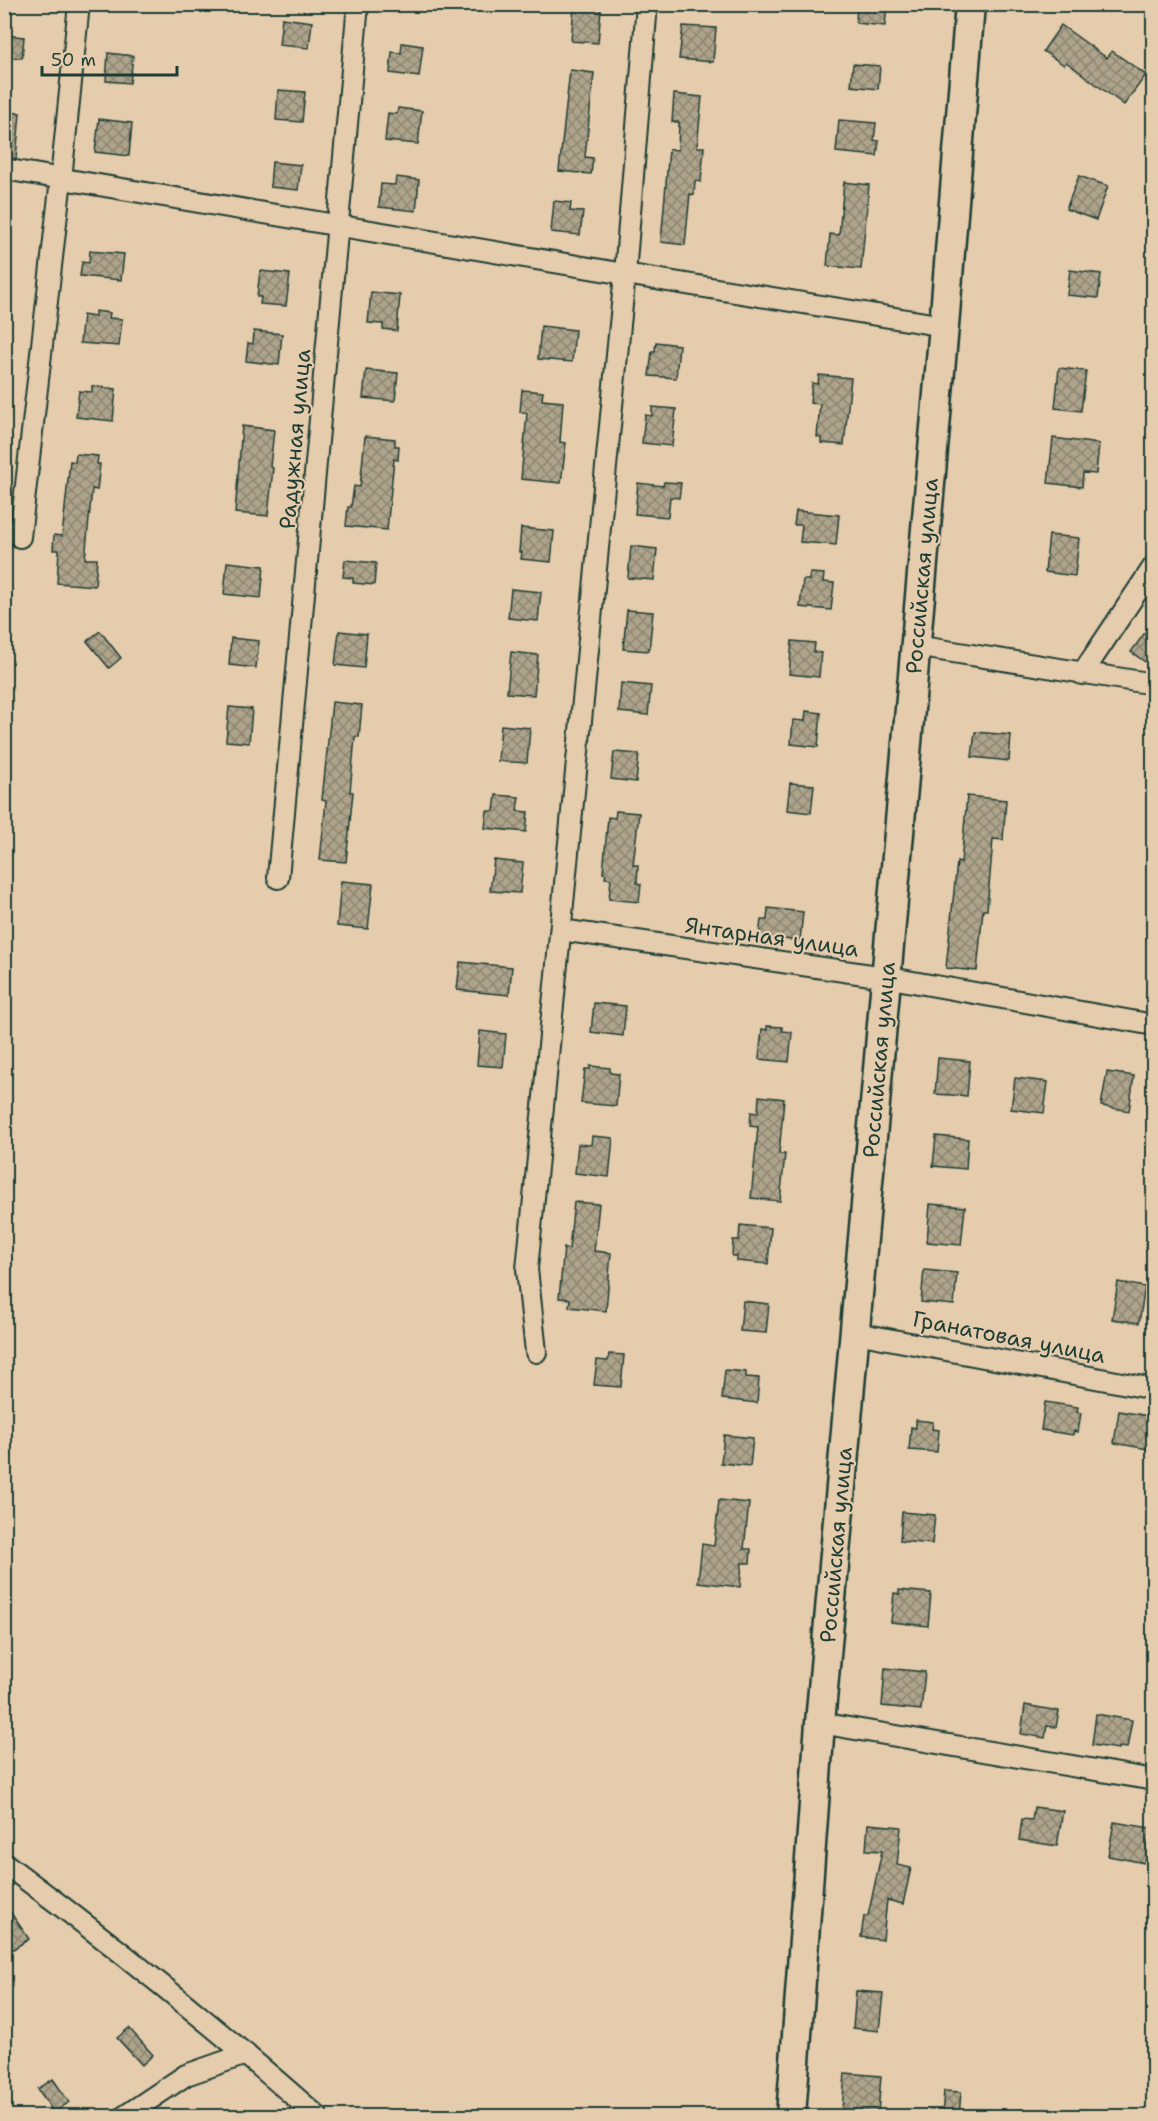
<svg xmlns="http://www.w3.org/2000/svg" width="1158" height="2121" viewBox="0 0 1158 2121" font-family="'Shantell Sans',sans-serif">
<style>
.building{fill:url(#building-cross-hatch);stroke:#1f3d34;stroke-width:1.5}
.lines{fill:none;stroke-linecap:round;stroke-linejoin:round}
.street-casing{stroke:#1f3d34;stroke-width:24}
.secondary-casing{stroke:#1f3d34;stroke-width:33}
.street{stroke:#e5ccad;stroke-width:20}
.secondary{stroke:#e5ccad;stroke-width:28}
.labels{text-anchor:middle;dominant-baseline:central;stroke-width:4.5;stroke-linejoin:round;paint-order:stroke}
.street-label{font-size:22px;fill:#1f3d34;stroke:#e5ccad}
</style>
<defs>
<pattern id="building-cross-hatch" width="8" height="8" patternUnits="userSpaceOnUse" patternTransform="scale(1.5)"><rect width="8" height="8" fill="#aea38b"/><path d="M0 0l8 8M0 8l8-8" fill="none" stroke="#8d8672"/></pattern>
</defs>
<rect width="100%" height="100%" fill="#e5ccad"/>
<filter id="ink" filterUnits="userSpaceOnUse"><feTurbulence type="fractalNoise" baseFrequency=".0167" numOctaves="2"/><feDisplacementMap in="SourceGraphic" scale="12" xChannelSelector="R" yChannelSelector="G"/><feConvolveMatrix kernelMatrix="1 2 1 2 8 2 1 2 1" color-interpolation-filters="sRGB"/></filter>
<g filter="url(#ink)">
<g class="building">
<path d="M 857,4 L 887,4 L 885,26 L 856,23 Z"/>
<path d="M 574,7 L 601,9 L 598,43 L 571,41 Z"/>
<path d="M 282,18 L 312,22 L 309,48 L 279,45 Z"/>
<path d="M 1061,25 L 1107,58 L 1112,51 L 1146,75 L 1124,105 L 1066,62 L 1064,65 L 1043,51 Z"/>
<path d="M 683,26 L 716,28 L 713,62 L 679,59 Z"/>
<path d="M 4,35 L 24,37 L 22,58 L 4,57 Z"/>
<path d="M 402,43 L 423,46 L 419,77 L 390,73 L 392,52 L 401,53 Z"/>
<path d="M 108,53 L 133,56 L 130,83 L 106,81 Z"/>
<path d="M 853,64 L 880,66 L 878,89 L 851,86 Z"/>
<path d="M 570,70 L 594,73 L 585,157 L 593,158 L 591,174 L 559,171 Z"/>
<path d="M 278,90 L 305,92 L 302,122 L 276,120 Z"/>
<path d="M 674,94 L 702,97 L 697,147 L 704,147 L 701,182 L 695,181 L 694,195 L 690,194 L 685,245 L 661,242 L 669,149 L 678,150 L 679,122 L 672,122 Z"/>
<path d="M 398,108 L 422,111 L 418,144 L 385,141 L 388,113 L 397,114 Z"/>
<path d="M 4,112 L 20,113 L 16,159 L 4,157 Z"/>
<path d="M 99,119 L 132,123 L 129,156 L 95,152 Z"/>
<path d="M 839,120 L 876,123 L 874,140 L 879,141 L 877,156 L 836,152 Z"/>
<path d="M 272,162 L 301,165 L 298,190 L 270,187 Z"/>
<path d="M 1079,176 L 1108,186 L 1096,220 L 1066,209 Z"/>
<path d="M 396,177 L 419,180 L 416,211 L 379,207 L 381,184 L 395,185 Z"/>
<path d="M 844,182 L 869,185 L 861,269 L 827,266 L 830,234 L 839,235 Z"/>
<path d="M 554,201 L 571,203 L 570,211 L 583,212 L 580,235 L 551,232 Z"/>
<path d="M 90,251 L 124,254 L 121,280 L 80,276 L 82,262 L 89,263 Z"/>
<path d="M 1070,270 L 1101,274 L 1098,298 L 1067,295 Z"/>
<path d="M 260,271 L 290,274 L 286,306 L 260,304 L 261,297 L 257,297 Z"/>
<path d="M 371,292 L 400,295 L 397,331 L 383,329 L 383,324 L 368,323 Z"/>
<path d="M 95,311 L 110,313 L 109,318 L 122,319 L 119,346 L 80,343 L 83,315 L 95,317 Z"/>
<path d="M 541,326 L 575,330 L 572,362 L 538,359 Z"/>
<path d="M 254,331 L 282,334 L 279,365 L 246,361 L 248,343 L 253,344 Z"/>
<path d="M 656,342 L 679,345 L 676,378 L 649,376 L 652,351 L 655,351 Z"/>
<path d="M 1059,368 L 1086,371 L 1081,411 L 1055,408 Z"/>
<path d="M 366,370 L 398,373 L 395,401 L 363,398 Z"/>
<path d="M 819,375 L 851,378 L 844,445 L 821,443 L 821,438 L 817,437 L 820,404 L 810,403 L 812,383 L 818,384 Z"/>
<path d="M 92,386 L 116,389 L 113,421 L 76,417 L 79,391 L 92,392 Z"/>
<path d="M 522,390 L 543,392 L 542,400 L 563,402 L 560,442 L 566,443 L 561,483 L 521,479 L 527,413 L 520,412 Z"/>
<path d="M 652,407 L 676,409 L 672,446 L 642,443 L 645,415 L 652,416 Z"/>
<path d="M 242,426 L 274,430 L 270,467 L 273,468 L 268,516 L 235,513 Z"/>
<path d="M 365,436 L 395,439 L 395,446 L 399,446 L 398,460 L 394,459 L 387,530 L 346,526 L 348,507 L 351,507 L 354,486 L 360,487 Z"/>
<path d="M 1053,438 L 1099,444 L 1096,474 L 1083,473 L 1082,487 L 1048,483 Z"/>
<path d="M 76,454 L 98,456 L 97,464 L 100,464 L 97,490 L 92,489 L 85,559 L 97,559 L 95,586 L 57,583 L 59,550 L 53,550 L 54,535 L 62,536 L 70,461 L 75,462 Z"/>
<path d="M 664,482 L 681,483 L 679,498 L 670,497 L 668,517 L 635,514 L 638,483 L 663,486 Z"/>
<path d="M 796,511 L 839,515 L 836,545 L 800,542 L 802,525 L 794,525 Z"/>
<path d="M 521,528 L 554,531 L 551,562 L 521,559 L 522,552 L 519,552 Z"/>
<path d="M 1049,535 L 1079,538 L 1075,576 L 1045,572 Z"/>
<path d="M 631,546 L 657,549 L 654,580 L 628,578 Z"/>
<path d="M 345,560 L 376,563 L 374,585 L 353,583 L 353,578 L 343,577 Z"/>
<path d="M 227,562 L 264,566 L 261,598 L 224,594 Z"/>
<path d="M 810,573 L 824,574 L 823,582 L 834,583 L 831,610 L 800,607 L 803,580 L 809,580 Z"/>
<path d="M 511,589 L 541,592 L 538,621 L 508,618 Z"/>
<path d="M 627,610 L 653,612 L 649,651 L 623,649 Z"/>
<path d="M 1154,620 L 1154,668 L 1131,652 Z"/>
<path d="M 100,631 L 121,658 L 109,668 L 87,641 Z"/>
<path d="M 339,631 L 367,634 L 364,668 L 335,665 Z"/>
<path d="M 231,638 L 259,641 L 256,668 L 229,665 Z"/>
<path d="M 792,641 L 815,643 L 814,652 L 821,653 L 819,677 L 789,674 Z"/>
<path d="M 511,652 L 538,655 L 534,695 L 507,693 Z"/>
<path d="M 621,683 L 651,686 L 648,715 L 619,712 Z"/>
<path d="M 332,702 L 362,705 L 359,737 L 355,737 L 350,792 L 353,792 L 346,862 L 320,860 L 326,801 L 322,800 Z"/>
<path d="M 229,707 L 252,709 L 249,743 L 226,741 Z"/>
<path d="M 806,711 L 821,713 L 818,747 L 791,744 L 793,720 L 805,721 Z"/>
<path d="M 501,725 L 530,728 L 527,763 L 498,761 Z"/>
<path d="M 975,732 L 1011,735 L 1009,761 L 972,757 Z"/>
<path d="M 614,752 L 639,754 L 636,782 L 611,779 Z"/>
<path d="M 790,783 L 814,785 L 811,813 L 787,810 Z"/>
<path d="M 496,795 L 519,797 L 517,811 L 528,812 L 526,832 L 485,828 L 487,811 L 494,811 Z"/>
<path d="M 967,796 L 1006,800 L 1003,840 L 993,839 L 987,910 L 983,910 L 977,971 L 946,968 L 957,862 L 961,863 Z"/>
<path d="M 616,811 L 639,813 L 633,865 L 638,865 L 637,883 L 641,884 L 639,902 L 609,899 L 611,879 L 605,878 L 606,874 L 603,873 L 608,817 L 615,818 Z"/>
<path d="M 494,860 L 523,863 L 520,893 L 490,891 Z"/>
<path d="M 341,881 L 373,884 L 368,929 L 337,926 Z"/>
<path d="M 768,908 L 803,912 L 800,941 L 759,936 L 761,920 L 767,920 Z"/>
<path d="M 460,962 L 512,967 L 509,995 L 457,990 Z"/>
<path d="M 594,1003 L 626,1006 L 623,1036 L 591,1032 Z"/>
<path d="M 767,1026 L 782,1027 L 782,1031 L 792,1032 L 789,1062 L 759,1059 L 762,1029 L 767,1030 Z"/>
<path d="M 480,1031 L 506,1034 L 503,1067 L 477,1065 Z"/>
<path d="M 938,1058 L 970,1061 L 967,1096 L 935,1094 Z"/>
<path d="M 590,1066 L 610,1068 L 610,1073 L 619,1074 L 616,1106 L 581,1103 L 585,1069 L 590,1069 Z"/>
<path d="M 1107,1072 L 1134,1076 L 1129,1111 L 1101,1106 Z"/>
<path d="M 1015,1078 L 1048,1082 L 1044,1113 L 1011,1109 Z"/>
<path d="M 759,1096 L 784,1099 L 779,1154 L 785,1154 L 780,1201 L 751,1198 L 758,1127 L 750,1126 L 751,1112 L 758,1113 Z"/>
<path d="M 592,1136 L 613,1138 L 609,1177 L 575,1173 L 578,1144 L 591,1145 Z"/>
<path d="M 936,1136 L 968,1139 L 966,1169 L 933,1166 Z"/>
<path d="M 574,1202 L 599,1204 L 594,1251 L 611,1253 L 606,1311 L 569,1307 L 570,1299 L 559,1298 L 564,1248 L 569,1249 Z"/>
<path d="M 930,1204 L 965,1207 L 961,1245 L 927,1242 Z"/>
<path d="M 740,1225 L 771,1228 L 768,1264 L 737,1261 L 737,1256 L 732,1256 L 733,1240 L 739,1240 Z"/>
<path d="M 924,1270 L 957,1273 L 954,1305 L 921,1302 Z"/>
<path d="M 1118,1282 L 1145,1287 L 1139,1323 L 1112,1319 Z"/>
<path d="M 743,1301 L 769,1304 L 766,1333 L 740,1331 Z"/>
<path d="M 609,1354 L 624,1355 L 621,1387 L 594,1385 L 597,1360 L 608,1361 Z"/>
<path d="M 725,1370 L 746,1372 L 746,1377 L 759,1378 L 757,1403 L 722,1399 Z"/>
<path d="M 1045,1402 L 1078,1407 L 1077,1412 L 1081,1413 L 1078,1432 L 1074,1431 L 1073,1435 L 1041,1430 Z"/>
<path d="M 1119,1411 L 1154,1417 L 1154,1450 L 1114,1443 Z"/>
<path d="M 916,1420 L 933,1422 L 932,1429 L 939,1430 L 937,1452 L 909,1450 L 911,1427 L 916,1428 Z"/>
<path d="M 724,1435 L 753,1438 L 750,1466 L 721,1463 Z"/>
<path d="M 719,1500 L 749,1503 L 744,1549 L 751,1549 L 750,1563 L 742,1563 L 740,1587 L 698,1582 L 702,1544 L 714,1546 Z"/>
<path d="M 902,1512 L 935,1515 L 932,1544 L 900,1541 Z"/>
<path d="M 899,1590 L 931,1593 L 928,1626 L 891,1622 L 894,1593 L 899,1594 Z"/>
<path d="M 885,1668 L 925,1672 L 921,1710 L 882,1706 Z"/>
<path d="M 1025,1705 L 1059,1711 L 1056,1727 L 1047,1726 L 1045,1738 L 1021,1734 Z"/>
<path d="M 1096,1714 L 1132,1720 L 1127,1748 L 1118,1747 L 1118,1749 L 1092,1745 Z"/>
<path d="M 1034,1807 L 1063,1811 L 1057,1846 L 1019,1840 L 1022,1819 L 1032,1820 Z"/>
<path d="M 1114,1822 L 1151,1828 L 1145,1863 L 1108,1856 Z"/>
<path d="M 868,1824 L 901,1827 L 897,1865 L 911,1868 L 903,1904 L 887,1900 L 883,1940 L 861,1937 L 864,1916 L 868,1916 L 882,1851 L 866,1850 Z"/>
<path d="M 4,1903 L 29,1939 L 4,1955 Z"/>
<path d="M 856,1991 L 883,1993 L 879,2031 L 853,2028 Z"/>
<path d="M 129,2028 L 153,2055 L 142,2065 L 117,2038 Z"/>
<path d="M 845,2073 L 881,2076 L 878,2113 L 842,2110 Z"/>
<path d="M 53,2079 L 69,2102 L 54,2113 L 38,2089 Z"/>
<path d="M 944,2091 L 961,2092 L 959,2116 L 942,2116 Z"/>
</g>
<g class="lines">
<defs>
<g id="street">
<path d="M 4,169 L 625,274 L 944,326"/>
<path d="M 20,537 L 61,179 L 79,4"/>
<path d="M 915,646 L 1154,684"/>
<path d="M 1082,674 L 1154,566"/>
<path d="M 278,878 L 358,4"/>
<path d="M 561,930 L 885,977 L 1154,1025"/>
<path d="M 856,1333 L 1154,1389"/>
<path d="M 536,1352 L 527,1269 L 625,274 L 647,4"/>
<path d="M 820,1723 L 1154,1780"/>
<path d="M 4,1863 C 112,1943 217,2028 317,2116"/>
<path d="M 125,2116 L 186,2075 L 246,2054"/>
</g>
<path id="secondary" d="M 791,2116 L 820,1723 L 944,326 L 970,4"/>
</defs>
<use href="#street" class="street-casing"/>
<use href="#secondary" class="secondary-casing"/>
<use href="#street" class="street"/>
<use href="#secondary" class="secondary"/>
</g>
</g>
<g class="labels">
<g class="street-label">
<text transform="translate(295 439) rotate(-85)">Радужная улица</text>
<text transform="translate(922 576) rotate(-85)">Российская улица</text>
<text transform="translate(772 937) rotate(8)">Янтарная улица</text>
<text transform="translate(879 1060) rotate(-85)">Российская улица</text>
<text transform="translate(1009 1337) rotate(11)">Гранатовая улица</text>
<text transform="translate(836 1545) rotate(-85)">Российская улица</text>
</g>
</g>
<rect width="1158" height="2121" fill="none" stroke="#e5ccad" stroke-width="24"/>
<rect x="12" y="12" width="1134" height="2097" fill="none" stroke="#1f3d34" stroke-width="2" filter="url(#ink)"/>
<path d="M42 66v9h135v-9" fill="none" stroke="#1f3d34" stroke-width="3"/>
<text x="51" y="66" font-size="18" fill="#1f3d34" stroke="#e5ccad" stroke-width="4.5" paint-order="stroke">50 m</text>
</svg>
